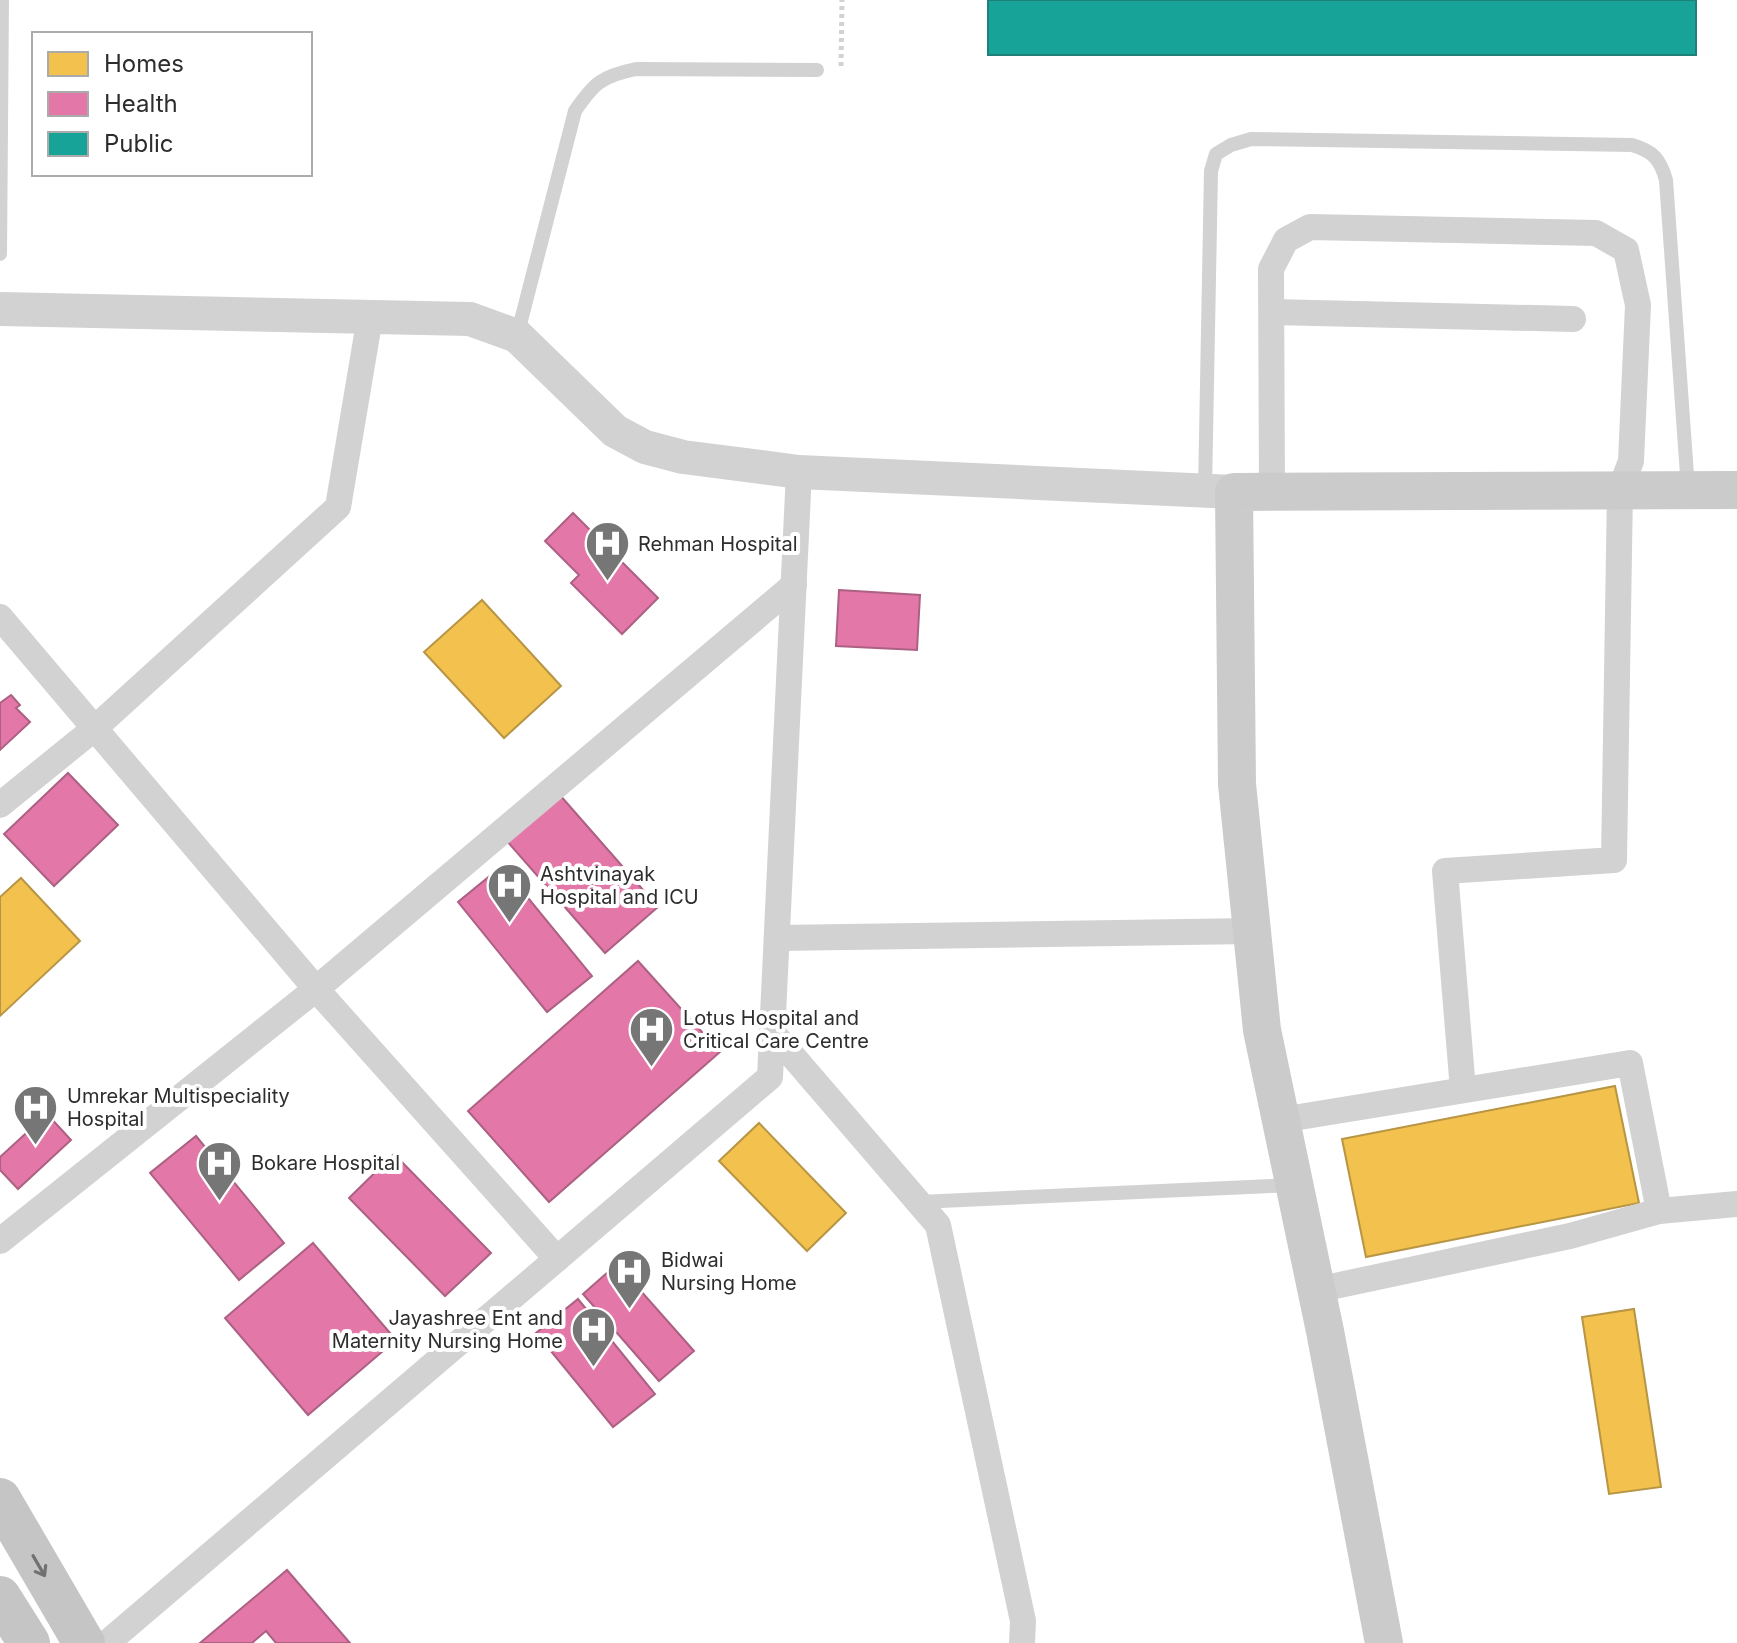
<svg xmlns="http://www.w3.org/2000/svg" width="1737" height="1643" viewBox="0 0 1737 1643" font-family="Inter,sans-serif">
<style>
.homes{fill:#f2c14e;stroke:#b79544;stroke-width:2}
.health{fill:#e377a8;stroke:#ac6183;stroke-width:2}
.public{fill:#17a398;stroke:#1e8078;stroke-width:2}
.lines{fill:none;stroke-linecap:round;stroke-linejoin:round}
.path{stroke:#d2d2d2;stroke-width:5;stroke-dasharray:4 4;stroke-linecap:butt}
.service{stroke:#d2d2d2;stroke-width:14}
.minor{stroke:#d2d2d2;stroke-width:26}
.tertiary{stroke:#d2d2d2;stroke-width:34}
.secondary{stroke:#cbcbcb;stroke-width:38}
.primary{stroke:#c5c5c5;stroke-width:42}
.oneway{stroke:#717171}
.labels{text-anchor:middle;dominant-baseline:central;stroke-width:8;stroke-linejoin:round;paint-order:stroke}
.poi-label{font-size:20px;fill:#2d2d2d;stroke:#fff;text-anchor:start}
</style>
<rect width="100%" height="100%" fill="#fff"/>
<g class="homes">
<path d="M 482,600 L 561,686 L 504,738 L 424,652 Z"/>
<path d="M 21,878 L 80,941 L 0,1016 L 0,897 Z"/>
<path d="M 1615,1086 L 1639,1203 L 1366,1257 L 1342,1139 Z"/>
<path d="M 759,1123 L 846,1213 L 807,1251 L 719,1161 Z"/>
<path d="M 1634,1309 L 1661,1487 L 1609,1494 L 1582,1317 Z"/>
</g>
<g class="health">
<path d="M 573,513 L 658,598 L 622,634 L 571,583 L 579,575 L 545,541 Z"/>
<path d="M 839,590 L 920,595 L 917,650 L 836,646 Z"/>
<path d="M 11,695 L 20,705 L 16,708 L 30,722 L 0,750 L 0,703 Z"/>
<path d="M 68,773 L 118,825 L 54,886 L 4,834 Z"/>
<path d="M 559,794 L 658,907 L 605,953 L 506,840 Z"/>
<path d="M 502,866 L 592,976 L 547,1012 L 458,902 Z"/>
<path d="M 638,961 L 720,1052 L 549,1202 L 468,1111 Z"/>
<path d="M 47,1114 L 71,1140 L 18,1189 L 0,1170 L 0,1157 Z"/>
<path d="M 196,1136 L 284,1243 L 239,1280 L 150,1173 Z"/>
<path d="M 394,1154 L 491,1253 L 445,1296 L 349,1198 Z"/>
<path d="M 313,1243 L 396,1340 L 308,1415 L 225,1318 Z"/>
<path d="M 617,1264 L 694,1351 L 659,1381 L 583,1294 Z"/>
<path d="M 578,1299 L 655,1394 L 613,1427 L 536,1333 Z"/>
<path d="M 287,1570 L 350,1643 L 276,1643 L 266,1631 L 252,1643 L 200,1643 Z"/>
</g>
<rect class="public" x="988" y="0" width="708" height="55"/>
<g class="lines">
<path class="path" d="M 841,66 L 842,0"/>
<g class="service">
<path d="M 0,254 L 2,0"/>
<path d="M 517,336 L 575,111 C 594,83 602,76 636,69 L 817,70"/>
<path d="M 1205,490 L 1211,171 L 1216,154 L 1231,145 L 1251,139 L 1632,145 C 1652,151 1660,158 1666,180 L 1688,489"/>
<path d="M 919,1202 L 1293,1185"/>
</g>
<g class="minor">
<path d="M 1272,312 L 1573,319"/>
<path d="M 1272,492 L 1271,269 L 1286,240 L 1310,227 L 1596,233 L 1626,250 L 1638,305 L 1631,461 L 1620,490 L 1614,860 L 1445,871 L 1463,1090"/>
<path d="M 0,617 L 316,989 L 794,585"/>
<path d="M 0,805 L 95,728 L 338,507 L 370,317"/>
<path d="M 777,938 L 1252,931"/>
<path d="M 772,1032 L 938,1225 L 1023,1621 L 1022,1643"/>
<path d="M 1281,1120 L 1630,1063 L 1659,1211"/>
<path d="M 0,1241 L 316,989 L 557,1259"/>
<path d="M 1316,1290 L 1570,1236 L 1659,1211 L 1737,1204"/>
<path d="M 107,1643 L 770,1077 L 799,472"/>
</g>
<path class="tertiary" d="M 0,309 L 470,319 L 517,336 L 615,431 L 645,447 L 683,457 L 799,472 L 1234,492"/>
<path class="secondary" d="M 1384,1643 L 1325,1331 L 1262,1030 L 1237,784 L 1234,492 L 1737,490"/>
<g class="primary">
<path d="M 0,1499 L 84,1643"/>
<path d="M 0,1597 L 29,1643"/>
</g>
</g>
<defs><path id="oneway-shaft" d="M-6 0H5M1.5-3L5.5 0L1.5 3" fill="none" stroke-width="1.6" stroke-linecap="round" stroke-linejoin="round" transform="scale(2)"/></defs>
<use class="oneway" href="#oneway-shaft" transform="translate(39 1566) rotate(60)"/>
<defs>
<symbol id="hospital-pin" viewBox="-11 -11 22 30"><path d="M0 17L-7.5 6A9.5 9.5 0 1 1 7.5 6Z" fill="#767676" stroke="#fff"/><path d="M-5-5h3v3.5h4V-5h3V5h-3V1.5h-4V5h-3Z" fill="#fff"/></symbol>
</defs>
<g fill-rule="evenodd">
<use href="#hospital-pin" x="582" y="518" width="51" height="69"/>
<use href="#hospital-pin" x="484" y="860" width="51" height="69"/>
<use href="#hospital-pin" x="626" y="1004" width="51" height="69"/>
<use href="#hospital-pin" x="10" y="1082" width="51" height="69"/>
<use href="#hospital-pin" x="194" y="1138" width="51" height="69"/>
<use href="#hospital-pin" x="604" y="1246" width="51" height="69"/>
<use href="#hospital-pin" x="568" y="1304" width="51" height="69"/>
</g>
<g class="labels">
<g class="poi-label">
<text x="638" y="544">Rehman Hospital</text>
<text x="540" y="874">Ashtvinayak<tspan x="540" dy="23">Hospital and ICU</tspan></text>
<text x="683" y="1018">Lotus Hospital and<tspan x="683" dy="23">Critical Care Centre</tspan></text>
<text x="67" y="1096">Umrekar Multispeciality<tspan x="67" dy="23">Hospital</tspan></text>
<text x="251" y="1163">Bokare Hospital</text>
<text x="661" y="1260">Bidwai<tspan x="661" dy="23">Nursing Home</tspan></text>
<text x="563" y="1318" text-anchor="end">Jayashree Ent and<tspan x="563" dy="23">Maternity Nursing Home</tspan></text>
</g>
</g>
<rect x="32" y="32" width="280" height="144" fill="#ffffff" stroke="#ababab" stroke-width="2"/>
<rect x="48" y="52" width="40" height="24" fill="#f2c14e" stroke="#ababab" stroke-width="2"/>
<text x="104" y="72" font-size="24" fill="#2d2d2d">Homes</text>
<rect x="48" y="92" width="40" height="24" fill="#e377a8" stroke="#ababab" stroke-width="2"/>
<text x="104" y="112" font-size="24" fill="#2d2d2d">Health</text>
<rect x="48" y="132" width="40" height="24" fill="#17a398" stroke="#ababab" stroke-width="2"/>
<text x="104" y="152" font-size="24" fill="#2d2d2d">Public</text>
</svg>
